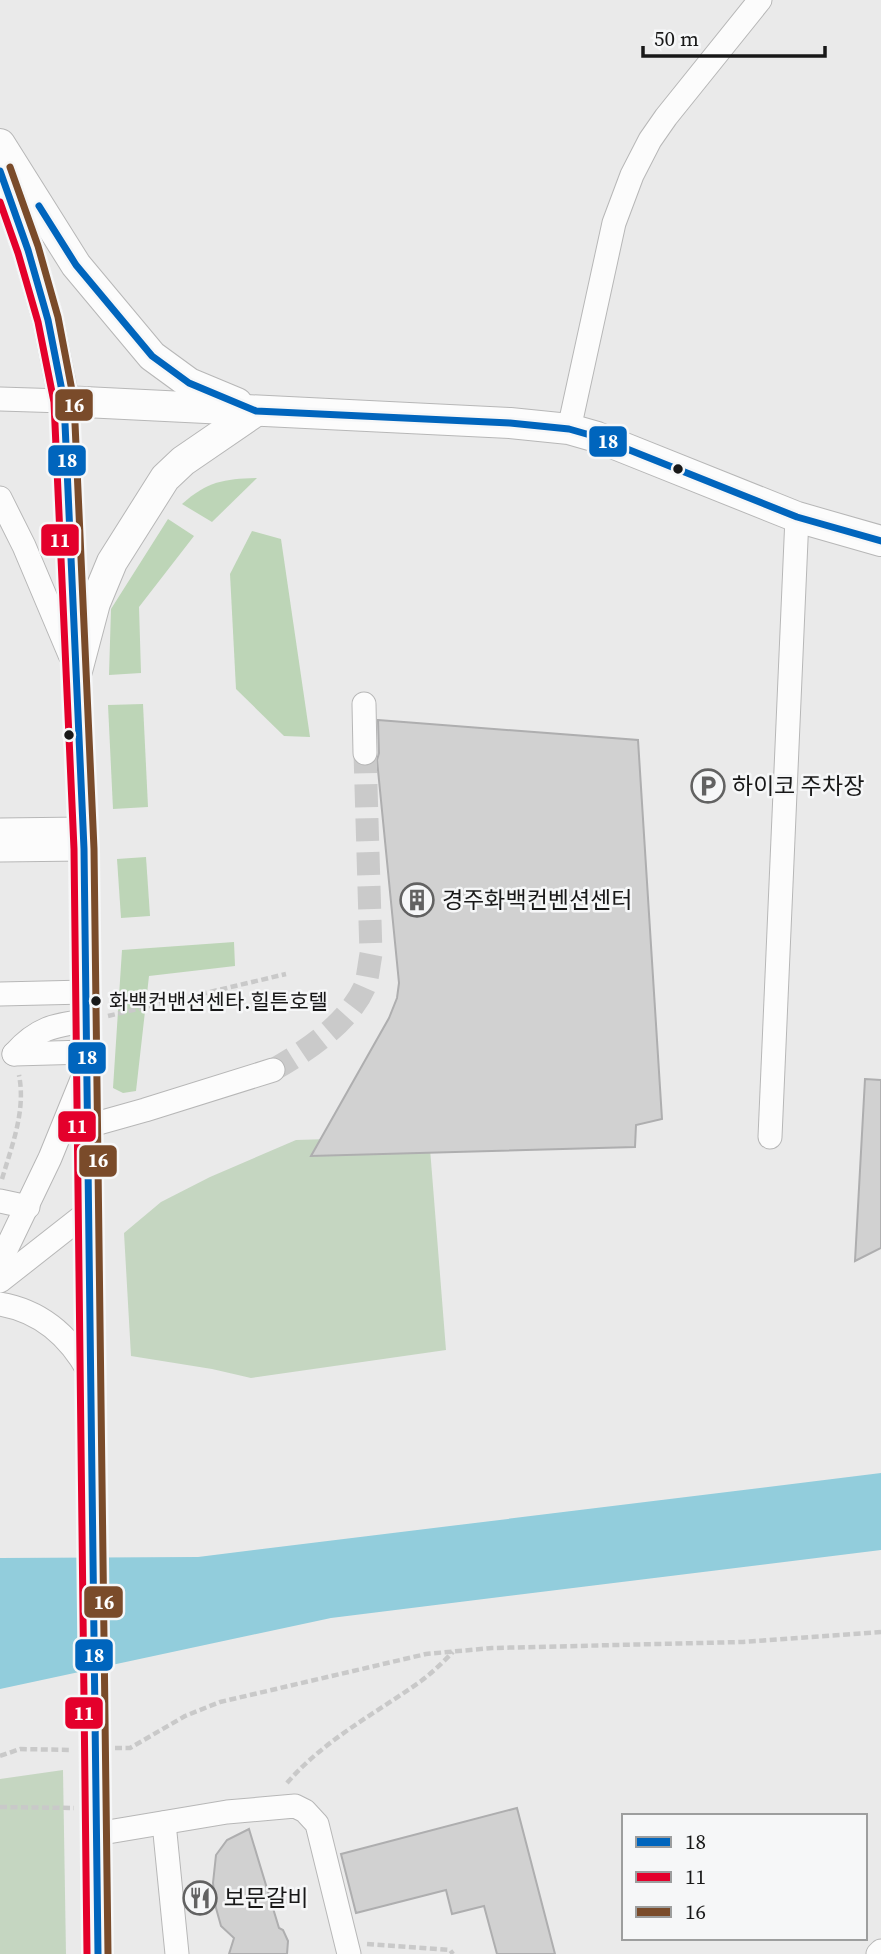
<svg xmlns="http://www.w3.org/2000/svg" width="881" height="1954" viewBox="0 0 881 1954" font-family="'Source Serif 4','Noto Sans KR',serif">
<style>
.green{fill:#c5d6c1}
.forest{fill:#bdd5b7}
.water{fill:#92cddc}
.building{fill:#d1d1d1;stroke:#aeaeaf;stroke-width:2}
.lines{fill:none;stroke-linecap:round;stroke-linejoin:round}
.minor-tunnel{stroke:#cacaca;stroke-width:23;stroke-dasharray:23 11;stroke-linecap:butt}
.minor-casing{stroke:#b7b7b7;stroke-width:25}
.major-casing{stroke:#b7b7b7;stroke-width:32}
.path{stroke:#c9c9c9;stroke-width:4.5;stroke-dasharray:7 3.5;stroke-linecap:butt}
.minor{stroke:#fcfcfc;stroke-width:23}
.major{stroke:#fcfcfc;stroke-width:30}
.minor-bridge-casing{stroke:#b7b7b7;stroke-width:25;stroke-linecap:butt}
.minor-bridge{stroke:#fcfcfc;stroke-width:23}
.bus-1-casing{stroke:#f6f7f8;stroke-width:12}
.bus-2-casing{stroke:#f6f7f8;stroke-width:12}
.bus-3-casing{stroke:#f6f7f8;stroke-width:12}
.bus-1{stroke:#0065bd;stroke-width:7}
.bus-2{stroke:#e4002b;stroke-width:7}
.bus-3{stroke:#7a4b2a;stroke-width:7}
.bus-dot{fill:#181818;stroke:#f6f7f8;stroke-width:2.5}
.labels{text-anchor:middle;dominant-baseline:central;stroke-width:5;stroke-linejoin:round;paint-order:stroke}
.bus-label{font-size:21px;fill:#181818;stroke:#f6f7f8;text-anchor:start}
.poi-label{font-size:23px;fill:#181818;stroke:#f6f7f8;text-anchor:start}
.line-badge{stroke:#f6f7f8;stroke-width:2.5}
.badge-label{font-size:19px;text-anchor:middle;font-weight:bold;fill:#fff}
</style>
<rect width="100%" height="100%" fill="#eaeaea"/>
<g class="green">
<path d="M 429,1136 L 446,1350 L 251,1378 L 212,1369 L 131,1356 L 124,1233 L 161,1202 L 210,1177 L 296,1140 Z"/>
<path d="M 63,1770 L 66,1954 L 0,1954 L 0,1779 Z"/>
</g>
<g class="forest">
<path d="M 257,478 L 212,522 L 182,504 C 208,481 224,479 257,478 Z"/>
<path d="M 168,519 L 194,536 L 139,607 L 141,673 L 109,675 L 111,609 Z"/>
<path d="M 252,531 L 281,539 L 310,737 L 284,736 L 236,689 L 230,574 Z"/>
<path d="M 143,704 L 148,807 L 113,809 L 108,705 Z"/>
<path d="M 146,857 L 150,916 L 121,918 L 117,859 Z"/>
<path d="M 234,942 L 235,966 L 149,976 L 136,1091 L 123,1093 L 113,1088 L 122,950 Z"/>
</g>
<path class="water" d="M 881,1473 L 881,1550 L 331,1618 L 0,1689 L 0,1558 L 198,1557 Z"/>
<g class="building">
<path d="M 378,720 L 638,740 L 662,1119 L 636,1125 L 635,1147 L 311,1156 L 389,1018 L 397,998 L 399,983 L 377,760 L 379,753 Z"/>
<path d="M 865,1079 L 881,1080 L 881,1248 L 855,1261 Z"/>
<path d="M 517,1808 L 555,1954 L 497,1954 L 484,1906 L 452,1914 L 446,1890 L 356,1913 L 341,1854 Z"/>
<path d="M 249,1829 L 279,1928 L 283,1930 L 288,1941 L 287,1954 L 229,1954 L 234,1938 L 221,1926 L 216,1908 L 213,1883 L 216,1855 L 227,1840 Z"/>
</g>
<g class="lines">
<path class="minor-tunnel" d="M 273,1070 C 305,1052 350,1022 365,986 C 368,977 369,964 371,954 L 365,753"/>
<defs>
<g id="minor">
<path d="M 0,399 L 64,401 L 84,849 L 91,1421"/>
<path d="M 569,429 L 614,223 L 632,175 L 650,140 L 666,117 L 760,0"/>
<path d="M 0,498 L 24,546 L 70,655"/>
<path d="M 364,704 L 365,753"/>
<path d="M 0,830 L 83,829"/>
<path d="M 0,850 L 84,849"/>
<path d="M 0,994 L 86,992"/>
<path d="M 14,1054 C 37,1028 54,1025 86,1021"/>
<path d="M 14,1054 L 87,1052"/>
<path d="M 88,1126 L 145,1110 L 273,1070"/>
<path d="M 770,1137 L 797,517"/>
<path d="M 0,1201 L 28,1207"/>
<path d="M 0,1262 L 50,1158 L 83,1077"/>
<path d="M 0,1281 L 89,1211"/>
<path d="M 0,1304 C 41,1311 70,1337 89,1372"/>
<path d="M 96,1821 L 98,1954"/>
<path d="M 164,1823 L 177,1954"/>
<path d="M 96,1834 L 227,1812 L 295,1806 L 305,1811 L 317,1824 L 349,1954"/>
<path d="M 878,1954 L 881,1951"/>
</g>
<g id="major">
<path d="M 0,144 L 76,265 L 152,356 L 189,383 L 237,403"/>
<path d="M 0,171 L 28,250 L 48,320 L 64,401 L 510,423 L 569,429 L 597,437 L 797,517 L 881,541"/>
<path d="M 77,671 L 95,603 L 112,562 L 165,478 L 183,461 L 256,411"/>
</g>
</defs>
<use href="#minor" class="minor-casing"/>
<use href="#major" class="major-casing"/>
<g class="path">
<path d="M 108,1016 L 286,974"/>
<path d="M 2,1179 C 12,1145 26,1111 19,1075"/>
<path d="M 115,1748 L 130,1748 L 185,1716 L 220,1702 L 426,1654 L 492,1648 L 743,1642 L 881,1632"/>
<path d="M 0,1756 L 20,1749 L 71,1750"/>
<path d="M 287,1783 C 325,1739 375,1714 421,1681 C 432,1673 443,1662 453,1652"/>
<path d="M 0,1807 L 74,1808"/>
<path d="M 367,1944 L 450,1950 L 453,1954"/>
</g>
<use href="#minor" class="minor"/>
<use href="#major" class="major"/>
<defs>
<path id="minor-bridge" d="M 91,1421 L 95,1808"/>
</defs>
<use href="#minor-bridge" class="minor-bridge-casing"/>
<use href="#minor-bridge" class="minor-bridge"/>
<defs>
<g id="bus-1">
<path d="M 0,171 L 28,250 L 48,320 L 64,401 L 84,849 L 98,1954"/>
<path d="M 39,206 L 76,265 L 152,356 L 189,383 L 256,411 L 510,423 L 569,429 L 597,437 L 797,517 L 881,541"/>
</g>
<path id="bus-2" d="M 0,202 L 18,253 L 38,322 L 54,402 L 74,849 L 87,1954"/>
<path id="bus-3" d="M 10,167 L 38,246 L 58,317 L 74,401 L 94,849 L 108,1954"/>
</defs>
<use href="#bus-1" class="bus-1-casing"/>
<use href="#bus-2" class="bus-2-casing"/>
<use href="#bus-3" class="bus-3-casing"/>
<use href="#bus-1" class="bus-1"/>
<use href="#bus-2" class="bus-2"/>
<use href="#bus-3" class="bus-3"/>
</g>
<defs>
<symbol id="parking-ring" viewBox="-11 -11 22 22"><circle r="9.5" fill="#f6f7f8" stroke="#626262" stroke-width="1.5"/><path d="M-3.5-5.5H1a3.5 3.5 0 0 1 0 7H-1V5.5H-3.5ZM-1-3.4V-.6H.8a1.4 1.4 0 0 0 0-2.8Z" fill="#626262"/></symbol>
<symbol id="building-ring" viewBox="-11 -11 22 22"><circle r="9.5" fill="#f6f7f8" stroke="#626262" stroke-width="1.5"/><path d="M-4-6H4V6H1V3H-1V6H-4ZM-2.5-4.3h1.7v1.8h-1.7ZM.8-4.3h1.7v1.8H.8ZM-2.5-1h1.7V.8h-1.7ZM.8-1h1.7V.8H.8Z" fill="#626262"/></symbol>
<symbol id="restaurant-ring" viewBox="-11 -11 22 22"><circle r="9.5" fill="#f6f7f8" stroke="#626262" stroke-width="1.5"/><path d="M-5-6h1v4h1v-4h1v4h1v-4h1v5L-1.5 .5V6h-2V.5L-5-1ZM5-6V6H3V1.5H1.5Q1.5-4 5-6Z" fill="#626262"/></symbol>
</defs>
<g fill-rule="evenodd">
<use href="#parking-ring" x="689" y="767" width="38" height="38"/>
<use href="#building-ring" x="398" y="881" width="38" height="38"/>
<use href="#restaurant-ring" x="181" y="1879" width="38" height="38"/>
</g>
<g class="bus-dot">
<circle cx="678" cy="469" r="6"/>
<circle cx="69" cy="735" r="6"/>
<circle cx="96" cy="1001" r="6"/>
</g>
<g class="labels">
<g class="bus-label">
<text x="109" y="1001">화백컨밴션센타.힐튼호텔</text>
</g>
<g class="poi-label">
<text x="732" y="786">하이코 주차장</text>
<text x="442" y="900">경주화백컨벤션센터</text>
<text x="224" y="1898">보문갈비</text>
</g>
</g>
<g class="line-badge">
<rect x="54" y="388" width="40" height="34" rx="7" fill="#7a4b2a"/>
<rect x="588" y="425" width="40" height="33" rx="7" fill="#0065bd"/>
<rect x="47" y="444" width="40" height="33" rx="7" fill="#0065bd"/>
<rect x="40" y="523" width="40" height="34" rx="7" fill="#e4002b"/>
<rect x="67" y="1041" width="40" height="34" rx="7" fill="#0065bd"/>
<rect x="57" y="1110" width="40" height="33" rx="7" fill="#e4002b"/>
<rect x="78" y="1144" width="40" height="34" rx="7" fill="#7a4b2a"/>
<rect x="83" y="1585" width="41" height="34" rx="7" fill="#7a4b2a"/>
<rect x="74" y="1638" width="40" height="34" rx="7" fill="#0065bd"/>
<rect x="64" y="1696" width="40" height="34" rx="7" fill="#e4002b"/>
</g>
<g class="badge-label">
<text x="74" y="412">16</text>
<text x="608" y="448">18</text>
<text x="67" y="467">18</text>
<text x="60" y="547">11</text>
<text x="87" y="1064">18</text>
<text x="77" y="1133">11</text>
<text x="98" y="1167">16</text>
<text x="104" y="1609">16</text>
<text x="94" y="1662">18</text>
<text x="84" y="1720">11</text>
</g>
<rect x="622" y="1814" width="245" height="126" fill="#f6f7f8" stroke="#9d9e9e" stroke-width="2"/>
<rect x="636" y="1837" width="35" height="10" fill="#0065bd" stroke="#9d9e9e" stroke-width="2"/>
<text x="685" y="1849" font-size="21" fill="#181818">18</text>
<rect x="636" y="1872" width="35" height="10" fill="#e4002b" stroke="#9d9e9e" stroke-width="2"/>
<text x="685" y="1884" font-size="21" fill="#181818">11</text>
<rect x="636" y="1907" width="35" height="10" fill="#7a4b2a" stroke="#9d9e9e" stroke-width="2"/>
<text x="685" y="1919" font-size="21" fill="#181818">16</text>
<path d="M643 46v10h182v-10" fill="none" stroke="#181818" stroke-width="3.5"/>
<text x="654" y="46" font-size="21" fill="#181818" stroke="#f6f7f8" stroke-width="5" paint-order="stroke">50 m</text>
</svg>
